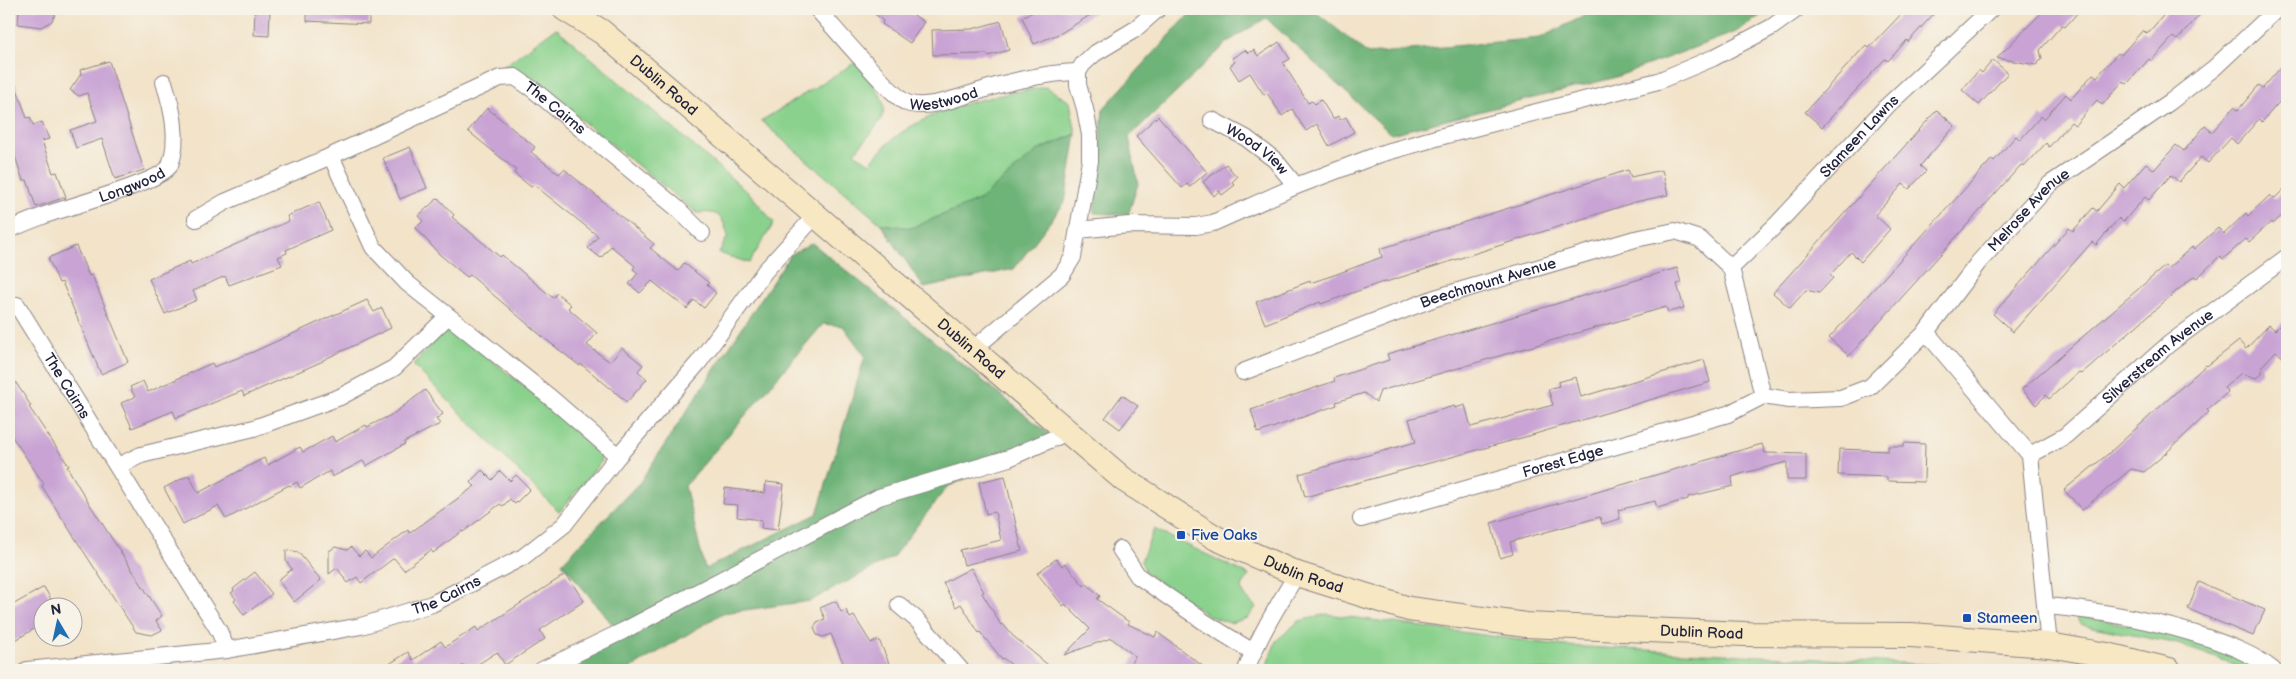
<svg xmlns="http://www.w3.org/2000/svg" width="2296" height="679" viewBox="0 0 2296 679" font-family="'Balsamiq Sans',sans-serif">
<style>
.green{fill:#89d18c;stroke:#567a64}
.forest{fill:#6eb378;stroke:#486a5a;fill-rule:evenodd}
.building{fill:#c8a3d4}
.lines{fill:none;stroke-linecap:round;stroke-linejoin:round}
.street-casing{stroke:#8a8282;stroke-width:18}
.secondary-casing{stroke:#8a8282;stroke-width:26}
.street{stroke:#fff;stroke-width:16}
.secondary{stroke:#f7e8c3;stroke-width:24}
.transit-dot{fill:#1a4fb4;stroke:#f7f3e8;stroke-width:2}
.labels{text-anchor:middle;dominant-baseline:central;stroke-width:4.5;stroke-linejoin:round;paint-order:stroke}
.street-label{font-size:15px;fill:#22223b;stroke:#f7f3e8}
.transit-label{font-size:15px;fill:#164399;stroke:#f7f3e8;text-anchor:start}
</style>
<rect width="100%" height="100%" fill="#f7f3e8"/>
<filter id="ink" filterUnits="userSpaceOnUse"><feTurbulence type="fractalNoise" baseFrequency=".02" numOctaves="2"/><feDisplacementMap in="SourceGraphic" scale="10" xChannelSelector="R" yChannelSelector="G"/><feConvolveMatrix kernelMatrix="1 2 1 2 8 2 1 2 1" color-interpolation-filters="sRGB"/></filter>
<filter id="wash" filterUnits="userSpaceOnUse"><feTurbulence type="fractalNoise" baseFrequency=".0096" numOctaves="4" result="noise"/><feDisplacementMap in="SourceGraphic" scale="20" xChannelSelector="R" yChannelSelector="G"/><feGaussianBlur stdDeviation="1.12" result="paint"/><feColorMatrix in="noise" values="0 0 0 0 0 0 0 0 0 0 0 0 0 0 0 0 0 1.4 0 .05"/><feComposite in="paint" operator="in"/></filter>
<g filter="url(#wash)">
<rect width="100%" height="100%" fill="#f2e3c9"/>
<g class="green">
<path d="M 556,28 L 751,195 L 774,223 L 749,263 L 719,253 L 728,236 C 722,215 719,211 697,213 L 519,70 L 500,69 Z"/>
<path d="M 856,62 C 893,110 894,107 854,153 L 870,163 C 877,155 885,145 894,138 C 936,106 995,95 1046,87 L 1070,102 L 1076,134 L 1037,151 L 980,200 L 911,228 L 881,224 L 761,121 Z"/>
<path d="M 456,332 L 598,445 L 601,462 L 559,512 L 413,365 L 442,333 Z"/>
<path d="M 1154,529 L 1249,575 L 1241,589 L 1246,597 L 1256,607 L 1248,618 L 1230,623 L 1209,616 L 1146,573 L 1141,561 Z"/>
<path d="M 1327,614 L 1565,646 L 1938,665 L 1938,670 L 1265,670 L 1276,641 L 1299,621 Z"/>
<path d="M 2076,615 L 2176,634 L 2230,654 L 2265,670 L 2250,670 L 2178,644 L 2083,625 L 2079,622 Z"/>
</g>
<g class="forest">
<path d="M 1194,9 L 1312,9 L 1368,54 L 1540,38 L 1598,9 L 1771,9 L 1736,32 L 1613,78 L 1391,134 L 1266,18 L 1229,41 L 1129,137 L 1138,184 L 1128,215 L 1094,213 L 1103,109 Z"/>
<path d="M 1076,134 L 1065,202 L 1014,269 L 924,288 L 881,224 L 911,228 L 979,200 L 1037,151 Z"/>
<path d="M 812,243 L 1054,438 L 947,487 L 892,558 L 810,601 L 723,613 L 628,670 L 536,670 L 617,630 L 562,563 L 640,482 L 790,255 ZM 823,324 L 843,326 L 865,356 L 817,514 L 705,569 L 685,486 Z"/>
</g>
<g id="blocks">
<g class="building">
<path d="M 19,9 L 58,9 L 52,21 L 41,27 L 18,24 Z"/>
<path d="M 255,9 L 270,9 L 269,36 L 254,35 Z"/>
<path d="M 307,9 L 369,9 L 369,24 L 307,21 Z"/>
<path d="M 870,9 L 905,9 L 924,22 L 910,43 L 882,24 L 883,21 Z"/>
<path d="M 1039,9 L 1100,9 L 1061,33 L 1034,44 L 1022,17 Z"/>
<path d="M 1906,9 L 1938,9 L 1908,42 L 1907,40 L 1888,61 L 1885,59 L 1822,127 L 1805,112 L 1866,45 L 1869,48 Z"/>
<path d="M 2045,9 L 2081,9 L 2065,27 L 2062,25 L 2040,50 L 2042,59 L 2036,65 L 1997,58 Z"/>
<path d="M 2169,9 L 2205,9 L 2177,40 L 2173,37 L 2151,61 L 2149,59 L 2127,84 L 2123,81 L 2102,105 L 2097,100 L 2075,125 L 2071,122 L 2049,147 L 2046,143 L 2024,167 L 2021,165 L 1849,356 L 1829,338 L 1992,159 L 1994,161 L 2016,136 L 2020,140 L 2041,116 L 2044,119 L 2066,94 L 2071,99 L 2093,74 L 2097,77 L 2118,53 L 2121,55 L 2143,30 L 2147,34 Z"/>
<path d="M 1001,21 L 1009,50 L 988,56 L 987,54 L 933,55 L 932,30 L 972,29 Z"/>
<path d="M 1279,42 L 1290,59 L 1283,63 L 1308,103 L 1312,101 L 1315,104 L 1321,100 L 1333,119 L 1338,116 L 1340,120 L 1346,117 L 1354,132 L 1329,146 L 1317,124 L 1306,131 L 1292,109 L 1282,116 L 1267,93 L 1264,95 L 1250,73 L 1239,80 L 1230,66 L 1235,62 L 1232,58 L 1245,50 L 1248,53 L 1254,50 L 1258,56 Z"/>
<path d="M 1993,60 L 2008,73 L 1979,105 L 1962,90 L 1979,70 L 1982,73 Z"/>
<path d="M 2287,60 L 2287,93 L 2262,122 L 2259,119 L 2237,144 L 2231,138 L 2208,163 L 2201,157 L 2179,182 L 2171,175 L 2149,200 L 2145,197 L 2123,222 L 2119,218 L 2096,245 L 2092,242 L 2013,332 L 1993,314 L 2069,228 L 2073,231 L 2093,208 L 2097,211 L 2120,184 L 2124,188 L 2146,163 L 2154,170 L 2176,145 L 2184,151 L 2205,126 L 2212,132 L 2234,107 L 2238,110 L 2259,85 L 2263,88 Z"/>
<path d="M 109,61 L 144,170 L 115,179 L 102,139 L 76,148 L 70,130 L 97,121 L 87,93 L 79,96 L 70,90 L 81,74 L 80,70 Z"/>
<path d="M 11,72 L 27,118 L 30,117 L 33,125 L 42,122 L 49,139 L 42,141 L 53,173 L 57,172 L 66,197 L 36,207 L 27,180 L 23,181 L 14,153 L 9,154 L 9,73 Z"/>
<path d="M 487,108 L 535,147 L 531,152 L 559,174 L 564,169 L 654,244 L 650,248 L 678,271 L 684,263 L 709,283 L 707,285 L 716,293 L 704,308 L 694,300 L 687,309 L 652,281 L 640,293 L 629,284 L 638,273 L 633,269 L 635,266 L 611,246 L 601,258 L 588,248 L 598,236 L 534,185 L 531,187 L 514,173 L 516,170 L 468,131 Z"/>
<path d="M 1937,110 L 1955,126 L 1920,166 L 1926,171 L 1909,189 L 1903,184 L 1875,215 L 1890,229 L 1861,262 L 1851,252 L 1830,275 L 1833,278 L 1819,293 L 1806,290 L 1790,308 L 1773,293 Z"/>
<path d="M 1158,116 L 1207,172 L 1190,187 L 1187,184 L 1182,188 L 1136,136 Z"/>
<path d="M 410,147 L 427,188 L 400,199 L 383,158 Z"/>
<path d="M 1226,164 L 1237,177 L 1232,182 L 1235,185 L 1222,195 L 1219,191 L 1214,196 L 1203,182 Z"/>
<path d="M 1628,170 L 1631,177 L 1662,170 L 1668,195 L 1635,202 L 1383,283 L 1383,282 L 1321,304 L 1320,302 L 1265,324 L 1256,302 L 1310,281 L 1310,283 L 1337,274 L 1382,257 L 1380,249 Z"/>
<path d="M 2287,186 L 2287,211 L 2273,224 L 2271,222 L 2249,242 L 2246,239 L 2223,259 L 2220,256 L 2197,278 L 2194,276 L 2081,374 L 2079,372 L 2049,399 L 2046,395 L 2036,405 L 2022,389 L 2165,266 L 2168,268 L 2192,247 L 2194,249 L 2218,228 L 2224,234 L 2246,213 L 2248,216 L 2270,195 L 2274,199 Z"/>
<path d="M 438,198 L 454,215 L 452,217 L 500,257 L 502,255 L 553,298 L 557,293 L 571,305 L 568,308 L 597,333 L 587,345 L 610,362 L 622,348 L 643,365 L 638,371 L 647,379 L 627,402 L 581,364 L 580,366 L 544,338 L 470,275 L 467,277 L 439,254 L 416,228 L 423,221 L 418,216 Z"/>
<path d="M 319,202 L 331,230 L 286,250 L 287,253 L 278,257 L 282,265 L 229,285 L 225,276 L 193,291 L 197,300 L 165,314 L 149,279 L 190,261 L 191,264 L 289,221 L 287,216 Z"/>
<path d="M 76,246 L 89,276 L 92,275 L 128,362 L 101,374 L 62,282 L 59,283 L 48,258 Z"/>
<path d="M 1677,268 L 1681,283 L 1677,284 L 1684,308 L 1668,312 L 1666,307 L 1380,391 L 1376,402 L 1364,393 L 1336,402 L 1337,405 L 1258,433 L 1251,410 L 1335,381 L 1334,378 L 1389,360 L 1387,354 Z"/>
<path d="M 367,300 L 374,312 L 382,308 L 391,328 L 323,360 L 323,361 L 244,396 L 242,391 L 176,418 L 173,411 L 132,428 L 121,403 L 135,397 L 130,387 L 143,381 L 148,392 L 212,363 L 214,367 L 253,352 Z"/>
<path d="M 2287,318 L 2287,361 L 2276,351 L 2262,366 L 2262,373 L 2256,378 L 2241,373 L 2224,388 L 2228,392 L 2207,410 L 2209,412 L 2166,453 L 2144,472 L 2131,469 L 2082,510 L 2064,490 L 2108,454 L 2206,365 L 2207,366 L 2239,341 L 2246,349 L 2269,325 L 2275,330 Z"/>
<path d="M 1704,360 L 1710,382 L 1525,437 L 1305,497 L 1299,474 L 1416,442 L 1409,419 L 1454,406 L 1455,408 L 1465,405 L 1471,427 L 1553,405 L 1548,389 L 1559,386 L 1558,382 L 1576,377 L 1581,397 Z"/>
<path d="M 9,372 L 31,406 L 29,407 L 69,466 L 67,467 L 85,497 L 162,616 L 156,621 L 162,630 L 152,635 L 136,632 L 60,515 L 42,486 L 44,484 L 9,432 Z"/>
<path d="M 425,390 L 443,414 L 436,419 L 440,424 L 404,442 L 405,444 L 366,466 L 363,461 L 332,477 L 330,471 L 300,488 L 297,482 L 290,486 L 289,485 L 226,519 L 218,506 L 183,524 L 164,488 L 189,475 L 198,493 L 264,458 L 268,465 L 300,447 L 303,452 L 332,436 L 335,442 L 366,425 L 367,427 L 393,414 Z"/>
<path d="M 1122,395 L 1138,406 L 1120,429 L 1105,418 Z"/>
<path d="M 1904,443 L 1925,444 L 1924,482 L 1887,481 L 1887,477 L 1838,475 L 1839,449 L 1888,451 L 1888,446 L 1904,446 Z"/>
<path d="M 1762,444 L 1765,453 L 1806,454 L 1806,480 L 1787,480 L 1787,462 L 1744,473 L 1732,477 L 1733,486 L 1688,497 L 1688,499 L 1657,508 L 1655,501 L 1618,510 L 1620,519 L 1602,524 L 1600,517 L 1510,542 L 1513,554 L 1500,558 L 1491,523 Z"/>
<path d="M 482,470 L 492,480 L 500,471 L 510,481 L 516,475 L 530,489 L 515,504 L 510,499 L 503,506 L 500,504 L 463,532 L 462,531 L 433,553 L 431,550 L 404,570 L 394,558 L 361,583 L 357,577 L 348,583 L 337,568 L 329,574 L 329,551 L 335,547 L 347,550 L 351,547 L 359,556 L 365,551 L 371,558 L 408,530 L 410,533 L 475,486 L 470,482 Z"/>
<path d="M 1005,476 L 1022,551 L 964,565 L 960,550 L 1001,540 L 995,512 L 986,514 L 979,482 Z"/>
<path d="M 766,482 L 784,484 L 778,530 L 761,528 L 762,520 L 737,517 L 738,505 L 723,504 L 725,488 L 765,493 Z"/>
<path d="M 286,550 L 298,552 L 321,580 L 294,602 L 278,580 L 292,569 L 286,561 Z"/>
<path d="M 1056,559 L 1062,566 L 1065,563 L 1084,586 L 1086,583 L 1100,596 L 1097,599 L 1129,622 L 1128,624 L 1155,637 L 1157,632 L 1208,670 L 1127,670 L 1135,656 L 1111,638 L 1064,655 L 1090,629 L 1065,604 L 1063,606 L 1037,573 Z"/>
<path d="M 971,568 L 984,592 L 982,593 L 1001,625 L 1003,624 L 1012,635 L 1054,670 L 1018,670 L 1003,658 L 1002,659 L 980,632 L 979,633 L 961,604 L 956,607 L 943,583 Z"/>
<path d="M 255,572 L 272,594 L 244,615 L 234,601 L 236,599 L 231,593 L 234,591 L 233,589 Z"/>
<path d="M 566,574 L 584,601 L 540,630 L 545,639 L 505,665 L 497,652 L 469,670 L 464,665 L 456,670 L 380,670 L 408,652 L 413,660 L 441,641 L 445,647 L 476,627 L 478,631 Z"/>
<path d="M 2199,582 L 2265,610 L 2253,636 L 2188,609 Z"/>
<path d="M 44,587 L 53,603 L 42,606 L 42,624 L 9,644 L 9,607 Z"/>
<path d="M 836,601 L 841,612 L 846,610 L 850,618 L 854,616 L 871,643 L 879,640 L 892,670 L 846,670 L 831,634 L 823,637 L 817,635 L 814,628 L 817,622 L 825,619 L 820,608 Z"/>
</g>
</g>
</g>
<g filter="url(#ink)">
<use href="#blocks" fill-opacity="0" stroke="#8a8282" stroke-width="1"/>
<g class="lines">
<defs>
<g id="street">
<path id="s1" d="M 817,9 C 832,25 892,97 907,103 C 931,112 977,90 1003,84 C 1027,78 1054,72 1078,72"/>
<path id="s2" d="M 1212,120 L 1246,138 L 1275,160 L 1296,186"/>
<path d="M 331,156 L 373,247 L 407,283 L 551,398 L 618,456"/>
<path id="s3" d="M 196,219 L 225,202 L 331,156 L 500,78 L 515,77 L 535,91 L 678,209 L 702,233"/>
<path id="s4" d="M 9,230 C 21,224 35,219 48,214 C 68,207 164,181 170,165 C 180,139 172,107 164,82"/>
<path d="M 1078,230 L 1129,225 L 1196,226 L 1213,223 L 1296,186 L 1380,154 L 1443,136 L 1658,81 L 1713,58 L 1772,27 L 1797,9"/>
<path id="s5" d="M 1731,268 L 1778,223 L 1887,106 L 1991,9"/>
<path d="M 1731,268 L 1763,396"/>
<path id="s6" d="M 17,305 L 219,631 L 227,650"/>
<path d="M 972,350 L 1062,275 L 1073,257 L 1090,161 L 1090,135 L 1085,109 L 1078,85 L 1078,72 L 1083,64 L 1094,54 L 1134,30 L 1158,9"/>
<path id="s7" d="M 1243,372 L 1435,298 L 1635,239 L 1675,231 L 1700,239 L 1731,268"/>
<path d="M 1763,396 L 1789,400 L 1841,398 L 1870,387 L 1926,332"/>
<path id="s8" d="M 2030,455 L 1926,332 L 1978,263 L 2050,184 L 2170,102 L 2214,68 L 2277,9"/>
<path id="s9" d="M 2030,455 L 2065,436 L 2169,344 L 2287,257"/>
<path d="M 2030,455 L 2049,645"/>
<path d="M 118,466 L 141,455 L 254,428 L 340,397 L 394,368 L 447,317"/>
<path id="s10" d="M 1361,519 L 1728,414 L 1763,396"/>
<path d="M 1120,549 L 1138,576 L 1206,623 L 1253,652"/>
<path d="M 899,605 L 917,620 L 961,670"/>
<path d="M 2047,606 C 2102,611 2155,620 2208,638 C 2231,646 2255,655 2273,670"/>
<path id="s11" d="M 27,670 L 227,650 L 361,626 L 432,604 L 523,557 L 564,525 L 618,456 L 699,362 L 765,271 L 815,216"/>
<path d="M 542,670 L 623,631 L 879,497 L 1009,458 L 1068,432"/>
<path d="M 1246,670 C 1259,636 1278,605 1297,574"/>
</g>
<g id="secondary">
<path id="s12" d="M 565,9 L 602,32 L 1123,479 L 1216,538 L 1297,574 L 1409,609 L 1526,625 L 1745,634 L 1911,635 L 2049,645 L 2107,655 L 2169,670"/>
</g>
</defs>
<use href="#street" class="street-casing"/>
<use href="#secondary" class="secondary-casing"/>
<use href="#street" class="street"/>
<use href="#secondary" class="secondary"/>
</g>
</g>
<g class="transit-dot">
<rect x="1176" y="530" width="10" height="10" rx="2.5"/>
<rect x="1962" y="613" width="10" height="10" rx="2.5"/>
</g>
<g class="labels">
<g class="street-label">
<text stroke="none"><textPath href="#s12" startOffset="125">Dublin Road</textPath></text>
<text stroke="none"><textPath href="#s1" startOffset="168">Westwood</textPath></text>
<text stroke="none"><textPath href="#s3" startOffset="401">The Cairns</textPath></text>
<text stroke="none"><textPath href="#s5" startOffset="184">Stameen Lawns</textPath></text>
<text stroke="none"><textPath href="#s2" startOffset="54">Wood View</textPath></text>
<text stroke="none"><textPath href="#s4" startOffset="131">Longwood</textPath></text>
<text stroke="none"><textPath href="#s8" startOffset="321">Melrose Avenue</textPath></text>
<text stroke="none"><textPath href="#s7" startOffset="261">Beechmount Avenue</textPath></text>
<text stroke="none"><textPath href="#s12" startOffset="530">Dublin Road</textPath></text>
<text stroke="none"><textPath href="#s9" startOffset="162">Silverstream Avenue</textPath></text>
<text stroke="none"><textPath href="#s6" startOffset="95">The Cairns</textPath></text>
<text stroke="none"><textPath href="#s10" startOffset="210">Forest Edge</textPath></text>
<text stroke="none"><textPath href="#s12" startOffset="935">Dublin Road</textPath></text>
<text stroke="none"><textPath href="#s11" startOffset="428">The Cairns</textPath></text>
<text stroke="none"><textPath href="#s12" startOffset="1340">Dublin Road</textPath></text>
</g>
<g class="transit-label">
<text x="1191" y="535">Five Oaks</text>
<text x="1977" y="618">Stameen</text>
</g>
</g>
<rect width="2296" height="679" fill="none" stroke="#f7f3e8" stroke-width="30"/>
<g transform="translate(58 622) rotate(351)"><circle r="24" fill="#f7f3e8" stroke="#a29fa3"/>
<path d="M0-4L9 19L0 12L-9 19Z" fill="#1f6fb2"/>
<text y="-8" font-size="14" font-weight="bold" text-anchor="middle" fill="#22223b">N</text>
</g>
</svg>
